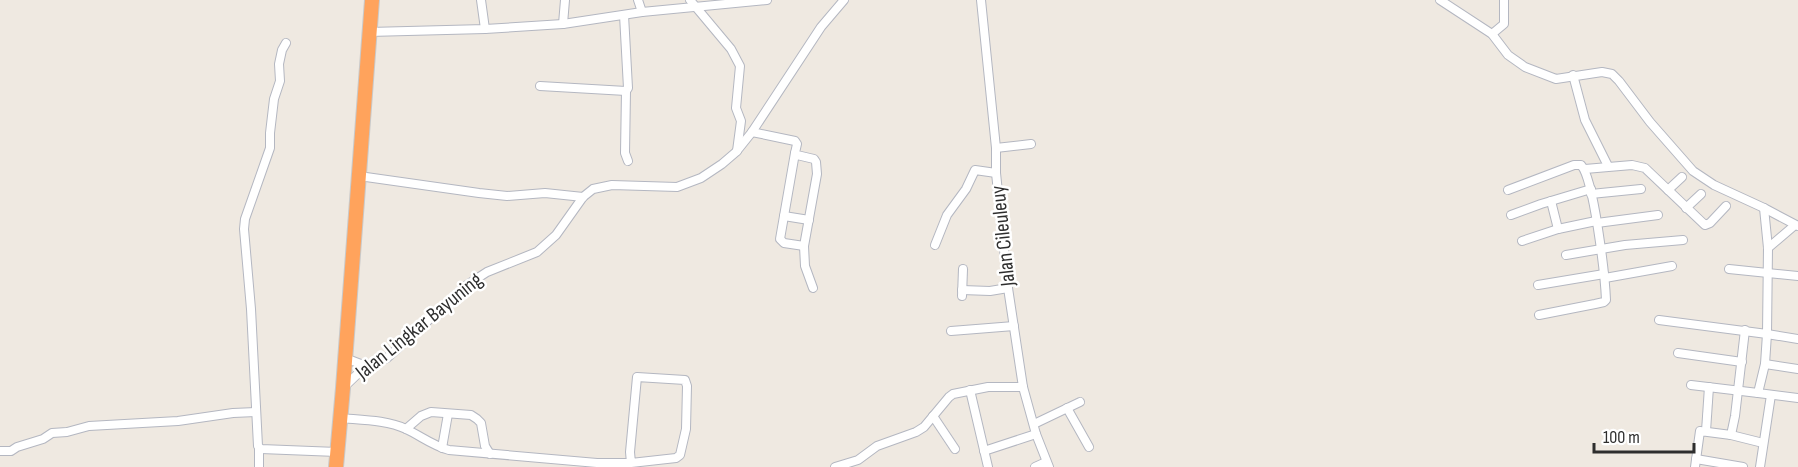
<svg xmlns="http://www.w3.org/2000/svg" width="1798" height="467" viewBox="0 0 1798 467" font-family="'Sofia Sans Condensed',sans-serif">
<style>
.lines{fill:none;stroke-linecap:round;stroke-linejoin:round}
.street-casing{stroke:#b4b7c1;stroke-width:10}
.highway-casing{stroke:#c9c9c9;stroke-width:16}
.street{stroke:#fff;stroke-width:8}
.highway{stroke:#ffa35c;stroke-width:14}
.labels{text-anchor:middle;dominant-baseline:central;stroke-width:5;stroke-linejoin:round;paint-order:stroke}
.street-label{font-size:21px;fill:#2e2e2e;stroke:#fff}
</style>
<rect width="100%" height="100%" fill="#efe9e1"/>
<g class="lines">
<defs>
<g id="street">
<path d="M 481,0 L 485,29"/>
<path d="M 638,0 L 642,12"/>
<path d="M 690,0 L 731,49 L 740,66 L 736,108 L 741,121 L 737,151"/>
<path d="M 981,0 L 996,148 L 996,173 L 1008,288 L 1023,387 L 1036,434 L 1049,467"/>
<path d="M 1440,0 L 1492,34 L 1508,55 L 1525,67 L 1556,79 L 1602,72 L 1612,74 L 1619,81 L 1650,122 L 1693,171 L 1714,185 L 1764,208 L 1798,226"/>
<path d="M 563,24 L 565,0"/>
<path d="M 369,32 L 485,29 L 563,24 L 642,12 L 767,0"/>
<path d="M 1492,34 L 1504,24 L 1504,0"/>
<path d="M 286,43 L 282,50 L 279,64 L 280,81 L 274,99 L 270,133 L 270,148 L 245,219 L 244,229 L 251,309 L 258,446 L 261,449 L 337,452"/>
<path d="M 1573,75 L 1585,120 L 1608,166"/>
<path d="M 540,86 L 626,91 L 628,88 L 624,15"/>
<path d="M 626,91 L 625,153 L 628,161"/>
<path d="M 752,132 L 795,141 L 797,144 L 795,153 L 797,155 L 814,159 L 816,162 L 817,174 L 804,246 L 805,266 L 813,288"/>
<path d="M 996,148 L 1031,144"/>
<path d="M 795,153 L 780,239 L 784,243 L 804,246"/>
<path d="M 1585,169 L 1632,165 L 1645,168 L 1705,225 L 1710,223 L 1726,206"/>
<path d="M 359,176 L 479,193 L 507,196 L 545,193 L 583,197"/>
<path d="M 1508,190 L 1574,165 L 1581,165 C 1594,179 1605,276 1606,300 L 1604,302 L 1595,304 L 1539,315"/>
<path d="M 1668,190 L 1682,177"/>
<path d="M 1591,194 L 1641,189"/>
<path d="M 1551,201 L 1558,229"/>
<path d="M 1686,208 L 1701,194"/>
<path d="M 1511,215 L 1541,204 L 1591,189"/>
<path d="M 784,216 L 809,220"/>
<path d="M 1597,223 L 1658,215"/>
<path d="M 1522,241 L 1558,229 L 1596,221"/>
<path d="M 935,245 L 947,215 L 966,189 L 975,170 L 996,173"/>
<path d="M 1768,248 L 1795,225"/>
<path d="M 1566,255 L 1625,245 L 1683,240"/>
<path d="M 1729,269 L 1798,276"/>
<path d="M 1605,278 L 1672,266"/>
<path d="M 1538,285 L 1604,274"/>
<path d="M 962,290 L 990,291 L 1008,288"/>
<path d="M 962,296 L 963,269"/>
<path d="M 1659,320 L 1767,334 L 1768,248 L 1764,208"/>
<path d="M 951,331 L 1014,326"/>
<path d="M 1798,339 L 1767,334 L 1765,364 L 1758,393 L 1798,398"/>
<path d="M 1678,353 L 1742,362"/>
<path d="M 345,358 L 366,366"/>
<path d="M 1765,364 L 1798,369"/>
<path d="M 1691,385 L 1758,393"/>
<path d="M 344,387 L 366,366 L 387,358 L 467,285 L 487,272 L 537,252 L 556,235 L 583,197 L 593,189 L 612,185 L 677,187 L 701,178 L 722,164 L 736,152 L 752,132 L 821,27 L 844,0"/>
<path d="M 970,390 L 988,467"/>
<path d="M 1067,408 L 1089,447"/>
<path d="M 933,416 L 955,449"/>
<path d="M 340,418 C 361,420 387,420 406,429 C 421,436 433,446 449,450 L 597,463 L 631,463 L 630,452 L 637,377 L 685,380 L 687,386 L 686,429 L 680,455 L 676,458 L 631,463"/>
<path d="M 1034,424 L 1080,402"/>
<path d="M 406,429 L 421,416 L 431,412 L 471,415 L 477,419 L 481,423 L 485,446 L 490,454"/>
<path d="M 1706,431 L 1709,387"/>
<path d="M 1731,435 L 1735,416 L 1745,330"/>
<path d="M 259,448 L 259,467"/>
<path d="M 442,448 L 448,414"/>
<path d="M 0,451 L 11,451 L 17,447 L 43,439 L 52,433 L 67,432 L 89,426 L 178,421 L 233,413 L 256,412"/>
<path d="M 984,451 L 1036,434"/>
<path d="M 1696,459 L 1743,467"/>
<path d="M 835,467 L 858,460 L 877,446 L 916,432 L 924,427 L 949,397 L 953,394 L 988,387 L 1023,387"/>
<path d="M 1035,467 L 1046,462"/>
<path d="M 1695,467 L 1700,431 L 1731,435 L 1763,443"/>
<path d="M 1760,467 L 1771,395"/>
</g>
<path id="highway" d="M 336,467 L 343,388 L 372,0"/>
</defs>
<use href="#street" class="street-casing"/>
<use href="#highway" class="highway-casing"/>
<use href="#street" class="street"/>
<use href="#highway" class="highway"/>
</g>
<g class="labels">
<g class="street-label">
<text transform="translate(1003 236) rotate(-96)">Jalan Cileuleuy</text>
<text transform="translate(419 326) rotate(-39)">Jalan Lingkar Bayuning</text>
</g>
</g>
<path d="M1594 443v9h100v-9" fill="none" stroke="#2e2e2e" stroke-width="3"/>
<text x="1603" y="443" font-size="18" fill="#2e2e2e" stroke="#ffffff" stroke-width="4.5" paint-order="stroke">100 m</text>
</svg>
